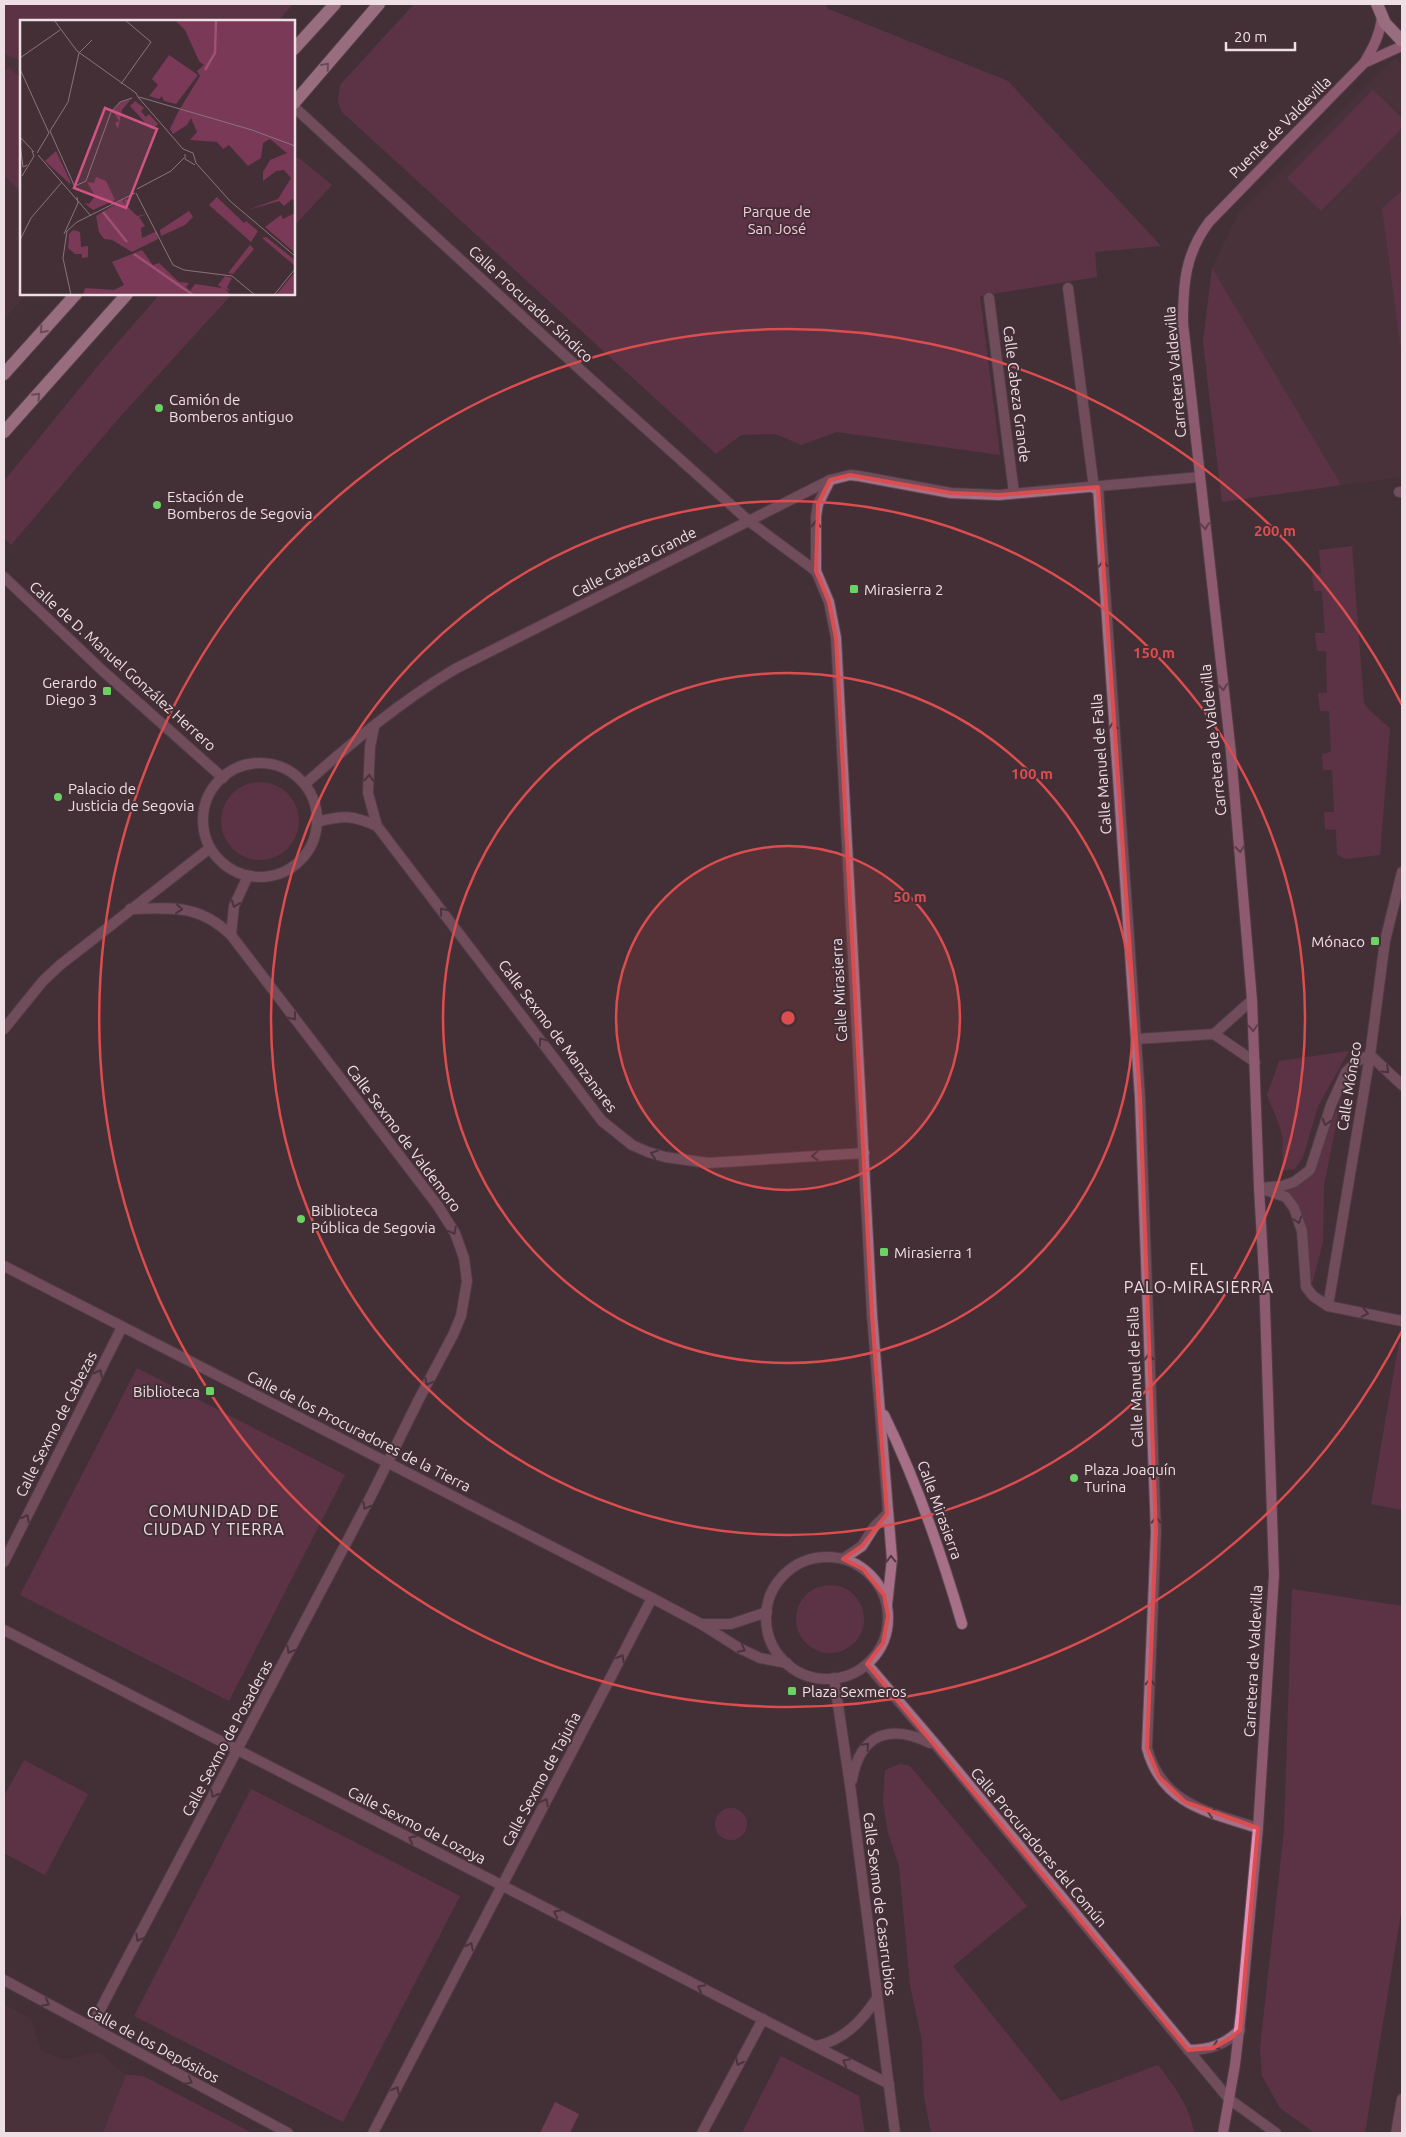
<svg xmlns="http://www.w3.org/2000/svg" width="1406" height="2137" viewBox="0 0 1406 2137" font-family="Ubuntu,sans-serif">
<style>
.built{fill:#523642}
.green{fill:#7a3957}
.water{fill:#9f5074}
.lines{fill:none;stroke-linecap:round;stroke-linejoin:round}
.street-casing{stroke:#5f4b53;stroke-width:12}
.secondary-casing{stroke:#5f4b53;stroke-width:12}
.primary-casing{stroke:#5f4b53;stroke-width:14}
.street{stroke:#a87088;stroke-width:10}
.secondary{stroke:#e88fb6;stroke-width:10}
.primary{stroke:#ffb9d6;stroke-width:12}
.oneway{stroke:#986d7f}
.oneway2{stroke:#533943}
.oneway3{stroke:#7d5163}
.marked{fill:none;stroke:#db4d4e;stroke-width:4;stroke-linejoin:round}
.ring{fill:none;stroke:#db4d4e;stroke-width:2.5}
.poi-dot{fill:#69d364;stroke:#442f37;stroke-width:2}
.labels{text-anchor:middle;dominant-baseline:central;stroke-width:4;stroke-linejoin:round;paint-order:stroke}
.street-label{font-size:15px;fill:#eddfe4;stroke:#442f37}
.park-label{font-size:15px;fill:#f8cadc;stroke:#442f37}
.poi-label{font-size:15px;fill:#eddfe4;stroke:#442f37;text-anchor:start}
.neighbourhood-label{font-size:16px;letter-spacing:1px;fill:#eddfe4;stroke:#442f37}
.inset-river{fill:none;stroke:#9f5074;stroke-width:2.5}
.inset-road{fill:none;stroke:#88757c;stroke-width:1}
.view{fill:#cf5484;fill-opacity:0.15;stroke:#cf5484;stroke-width:2.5}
.inset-edge{fill:none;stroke:#eddfe4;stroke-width:2.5}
.centre{fill:#db4d4e;stroke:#442f37;stroke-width:2.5}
.ring-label{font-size:15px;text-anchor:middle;font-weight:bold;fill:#db4d4e;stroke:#442f37;stroke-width:4;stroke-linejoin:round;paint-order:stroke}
</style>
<rect width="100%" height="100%" fill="#442f37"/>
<g class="built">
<path d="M 4,54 L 21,61 L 21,294 L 27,294 L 4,319 Z"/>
<path d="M 1395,58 L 1402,66 L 1402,477 L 1222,502 L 1203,342 L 1212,268 L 1238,215 Z"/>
<path d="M 4,2004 L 31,2019 L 41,2050 L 64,2060 L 98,2052 L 126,2075 L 103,2133 L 4,2133 Z"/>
</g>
<g class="green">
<path d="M 4,4 L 293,4 L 278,21 L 21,21 L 21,61 L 4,54 Z"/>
<path d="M 414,4 L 827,4 L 826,8 L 1008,81 L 1161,246 L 1095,252 L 1097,277 L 980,296 L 1000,455 L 837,432 L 801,445 L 776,434 L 741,435 L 716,454 L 342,112 L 338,102 L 340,85 Z"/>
<path d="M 9,67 L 21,79 L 21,192 L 4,175 L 4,72 Z"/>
<path d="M 1373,90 L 1402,118 L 1402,128 L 1321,211 L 1287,178 Z"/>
<path d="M 299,158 L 332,185 L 294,226 L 294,159 Z"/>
<path d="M 1402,191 L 1402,357 L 1382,208 Z"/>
<path d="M 1212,268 L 1341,485 L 1222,502 L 1203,342 Z"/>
<path d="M 160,294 L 232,294 L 118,419 L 11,545 L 4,538 L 4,481 L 106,356 Z"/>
<path d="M 1352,546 L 1364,703 L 1369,710 L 1390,728 L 1380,855 L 1345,859 L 1337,854 L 1336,830 L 1325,829 L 1324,812 L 1334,812 L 1332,770 L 1323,770 L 1322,754 L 1331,752 L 1329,711 L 1320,711 L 1318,693 L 1327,693 L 1326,651 L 1317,651 L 1315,633 L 1325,633 L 1322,591 L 1314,591 L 1312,575 L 1321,573 L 1319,550 Z"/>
<circle cx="260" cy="821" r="39"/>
<path d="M 1349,1051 L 1318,1106 L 1303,1157 L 1295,1169 L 1284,1170 C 1280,1157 1285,1145 1281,1131 C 1278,1119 1271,1107 1267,1095 L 1279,1061 Z"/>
<path d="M 1342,1096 L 1324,1185 L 1323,1242 L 1313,1281 L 1310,1283 C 1298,1245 1320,1223 1284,1190 L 1310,1175 Z"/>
<path d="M 1399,1342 L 1402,1343 L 1402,1510 L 1371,1504 Z"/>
<path d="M 137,1368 L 345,1475 L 229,1701 L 20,1595 Z"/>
<circle cx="830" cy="1619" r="34"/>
<path d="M 1292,1589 L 1402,1606 L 1402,1907 L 1365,2133 L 1315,2133 L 1280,2108 L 1262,2076 L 1260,2048 L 1284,1830 Z"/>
<path d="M 24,1760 L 88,1794 L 45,1875 L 4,1853 L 4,1796 Z"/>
<path d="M 900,1764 L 910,1766 L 1027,1906 L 953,1966 L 1061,2101 L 1158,2065 C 1174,2086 1190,2106 1194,2133 L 931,2133 L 924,2097 L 922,2041 L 910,1985 L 899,1866 L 888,1833 L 883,1803 L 885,1770 Z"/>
<path d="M 251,1789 L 460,1896 L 343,2122 L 134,2016 Z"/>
<circle cx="731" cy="1824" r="16"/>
<path d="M 781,2056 L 859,2096 L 865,2133 L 742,2133 Z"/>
<path d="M 126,2075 L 143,2076 L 252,2133 L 103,2133 Z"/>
</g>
<path class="water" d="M 555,2102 L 579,2114 L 570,2133 L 540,2133 Z"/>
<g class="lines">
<defs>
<g id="street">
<path d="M 294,107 L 585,374 L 750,522 L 816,571"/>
<path d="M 1068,288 L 1094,488"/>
<path d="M 989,298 L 1014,493"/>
<path d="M 830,480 L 818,504 L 816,516 L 816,571 L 829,602 L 836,638 L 872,1315 L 892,1559 L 887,1605"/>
<path d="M 1098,487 L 1140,1097 L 1156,1532 L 1147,1748 C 1162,1805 1209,1812 1258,1828"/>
<path d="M 1399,492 L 1402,492"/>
<path d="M 4,577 L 104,672 L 223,778"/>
<path d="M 374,727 L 370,747 L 368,793 L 377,826 L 602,1121 L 632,1145 L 648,1152 L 665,1157 L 708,1163 L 864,1153"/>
<circle cx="260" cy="820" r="57"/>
<path d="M 305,784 C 351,743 401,701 455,669 L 830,480 L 850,475 L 859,476 L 951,493 L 999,495 L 1200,477"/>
<path d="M 317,822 C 342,815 353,815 377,826"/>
<path d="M 231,935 L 234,906 L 248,876"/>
<path d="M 4,1029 L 43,981 L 60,965 L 210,848"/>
<path d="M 1214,1034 L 1252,1000"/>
<path d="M 1214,1034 L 1255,1062"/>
<path d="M 1136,1039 L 1214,1034"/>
<path d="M 1370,1055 L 1357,1061 L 1346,1072 L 1331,1105 L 1310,1170 L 1294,1182 L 1282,1186 L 1259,1188 L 1286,1197 L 1294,1208 L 1302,1231 L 1306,1287 L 1313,1296 L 1328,1306 L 1402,1321"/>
<path d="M 1370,1055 L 1402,1085"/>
<path d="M 4,1266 L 652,1598 L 701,1624 L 739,1648 L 760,1658 L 787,1663"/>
<path d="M 1328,1306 L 1370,1055 L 1385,941 L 1402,872"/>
<path d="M 884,1415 C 917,1482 941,1552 962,1624"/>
<circle cx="827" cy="1618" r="61"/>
<path d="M 843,1559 L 862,1546 L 874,1527 L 887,1514"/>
<path d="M 4,1562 L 122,1327"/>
<path d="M 702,1624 L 731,1624 L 767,1612"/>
<path d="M 4,1630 L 889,2084"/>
<path d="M 867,1664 L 936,1745 L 1219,2087 L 1229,2099 L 1276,2133"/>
<path d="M 834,1678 L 851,1792 L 895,2133"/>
<path d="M 852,1780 C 860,1734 890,1723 930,1743"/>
<path d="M 4,1980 L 288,2133"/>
<path d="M 91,2027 L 373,1492 L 418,1401 L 453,1335 L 461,1316 L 467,1281 L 464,1258 L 455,1233 L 438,1206 L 231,935 C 199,904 172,908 130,909"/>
<path d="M 816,2046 C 844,2040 862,2021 877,1998"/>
<path d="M 1188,2050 C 1210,2050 1224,2045 1240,2030"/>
<path d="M 373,2133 L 652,1598"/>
<path d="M 702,2133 L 763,2019"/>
<path d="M 1396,2133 L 1402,2099"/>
</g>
<g id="secondary">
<path d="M 1364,63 L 1402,46"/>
<path d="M 1223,2133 L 1235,2065 L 1241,2013 L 1258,1828 L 1274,1575 L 1264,1276 L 1259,1188 L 1252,1000 L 1231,753 L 1183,323 C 1183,284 1185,254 1209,222 L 1364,63 C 1373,48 1380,35 1382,17"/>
</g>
<g id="primary">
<path d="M 1377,4 L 1385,23 L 1402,41"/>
<path d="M 294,49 L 335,4"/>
<path d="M 294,103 L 379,4"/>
<path d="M 4,374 L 76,294"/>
<path d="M 4,432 L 127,294"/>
</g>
</defs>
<use href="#street" class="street-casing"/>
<use href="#secondary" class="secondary-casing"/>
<use href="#primary" class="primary-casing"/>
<use href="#street" class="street"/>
<use href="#secondary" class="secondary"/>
<use href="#primary" class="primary"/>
</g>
<defs><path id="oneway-chevron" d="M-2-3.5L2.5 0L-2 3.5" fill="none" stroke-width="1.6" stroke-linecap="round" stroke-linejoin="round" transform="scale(1.25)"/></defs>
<g class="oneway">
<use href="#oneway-chevron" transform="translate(326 66) rotate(-49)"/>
<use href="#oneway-chevron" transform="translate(43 330) rotate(132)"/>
<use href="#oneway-chevron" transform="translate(37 396) rotate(-47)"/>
</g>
<g class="oneway2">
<use href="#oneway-chevron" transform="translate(816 524) rotate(-89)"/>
<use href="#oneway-chevron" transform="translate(1103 564) rotate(-94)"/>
<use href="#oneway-chevron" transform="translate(1113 726) rotate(-94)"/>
<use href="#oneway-chevron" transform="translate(369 778) rotate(-87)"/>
<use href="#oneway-chevron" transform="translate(235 904) rotate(110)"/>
<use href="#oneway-chevron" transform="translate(179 909) rotate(6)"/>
<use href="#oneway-chevron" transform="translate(443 911) rotate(-128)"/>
<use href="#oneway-chevron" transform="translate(293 1017) rotate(53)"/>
<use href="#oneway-chevron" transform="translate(542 1041) rotate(-127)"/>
<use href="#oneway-chevron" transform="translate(1386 1070) rotate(43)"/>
<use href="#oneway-chevron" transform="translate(1326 1122) rotate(107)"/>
<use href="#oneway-chevron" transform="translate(654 1154) rotate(-162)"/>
<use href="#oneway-chevron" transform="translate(815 1156) rotate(176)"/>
<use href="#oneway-chevron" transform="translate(1298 1220) rotate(72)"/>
<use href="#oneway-chevron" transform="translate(453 1231) rotate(62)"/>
<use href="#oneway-chevron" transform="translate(1365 1313) rotate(12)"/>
<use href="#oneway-chevron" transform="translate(1149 1357) rotate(-92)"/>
<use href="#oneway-chevron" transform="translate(99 1373) rotate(-63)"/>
<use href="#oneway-chevron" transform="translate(428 1382) rotate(118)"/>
<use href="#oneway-chevron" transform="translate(366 1506) rotate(118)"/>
<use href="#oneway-chevron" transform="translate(26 1518) rotate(-63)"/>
<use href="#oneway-chevron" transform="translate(1156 1520) rotate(-92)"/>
<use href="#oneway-chevron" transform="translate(891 1559) rotate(-91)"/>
<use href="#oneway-chevron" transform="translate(742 1649) rotate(28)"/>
<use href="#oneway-chevron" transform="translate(290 1650) rotate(118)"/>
<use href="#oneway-chevron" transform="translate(621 1658) rotate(-62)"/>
<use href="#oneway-chevron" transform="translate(1150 1682) rotate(-88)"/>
<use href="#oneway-chevron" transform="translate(866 1746) rotate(-47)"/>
<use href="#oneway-chevron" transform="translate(214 1794) rotate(117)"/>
<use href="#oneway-chevron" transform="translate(545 1802) rotate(-62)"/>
<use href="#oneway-chevron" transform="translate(1211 1813) rotate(-162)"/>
<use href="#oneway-chevron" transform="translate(412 1839) rotate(-153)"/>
<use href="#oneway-chevron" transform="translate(557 1913) rotate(-153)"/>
<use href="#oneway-chevron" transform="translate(139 1938) rotate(118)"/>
<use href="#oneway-chevron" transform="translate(470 1946) rotate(-63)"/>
<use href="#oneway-chevron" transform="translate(701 1988) rotate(-153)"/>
<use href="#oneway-chevron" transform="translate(46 2003) rotate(29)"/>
<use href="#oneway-chevron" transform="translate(1216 2046) rotate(160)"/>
<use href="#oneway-chevron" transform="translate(739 2062) rotate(117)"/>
<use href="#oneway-chevron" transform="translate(846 2062) rotate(-153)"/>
<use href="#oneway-chevron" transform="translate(189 2081) rotate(28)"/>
<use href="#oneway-chevron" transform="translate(396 2090) rotate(-63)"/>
</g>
<g class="oneway3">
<use href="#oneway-chevron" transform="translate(1205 526) rotate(84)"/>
<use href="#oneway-chevron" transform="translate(1223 687) rotate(84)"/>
<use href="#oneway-chevron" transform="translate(1240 849) rotate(84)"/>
<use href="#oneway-chevron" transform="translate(1253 1028) rotate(87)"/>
</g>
<path d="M0 0H1406V2137H0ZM 850,475 L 951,493 L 999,495 L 1098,487 L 1140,1097 L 1156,1532 L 1147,1748 L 1159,1777 L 1185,1802 L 1258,1828 L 1240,2030 L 1231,2038 L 1213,2048 L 1188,2050 L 867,1664 L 883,1643 L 888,1616 L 884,1595 L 863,1569 L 843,1559 L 862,1546 L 887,1514 L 872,1315 L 836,638 L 829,602 L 816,571 L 818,504 L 830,480 Z" fill="#442f37" fill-opacity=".55" fill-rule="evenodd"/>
<path class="marked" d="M 850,475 L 951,493 L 999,495 L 1098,487 L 1140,1097 L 1156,1532 L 1147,1748 L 1159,1777 L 1185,1802 L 1258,1828 L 1240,2030 L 1231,2038 L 1213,2048 L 1188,2050 L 867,1664 L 883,1643 L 888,1616 L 884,1595 L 863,1569 L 843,1559 L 862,1546 L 887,1514 L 872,1315 L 836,638 L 829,602 L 816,571 L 818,504 L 830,480 Z"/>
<circle cx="788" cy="1018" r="172" fill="#db4d4e" fill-opacity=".12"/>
<g class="ring">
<circle cx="788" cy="1018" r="172"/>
<circle cx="788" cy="1018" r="345"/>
<circle cx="788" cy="1018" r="517"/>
<path d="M1402 1331A689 689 0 1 1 1402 705"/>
</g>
<g class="poi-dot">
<circle cx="159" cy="408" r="5"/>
<circle cx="157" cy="505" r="5"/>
<rect x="849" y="584" width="10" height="10" rx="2.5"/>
<rect x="102" y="686" width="10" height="10" rx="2.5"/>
<circle cx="58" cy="797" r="5"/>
<rect x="1370" y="936" width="10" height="10" rx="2.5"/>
<circle cx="301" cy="1219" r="5"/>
<rect x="879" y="1247" width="10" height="10" rx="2.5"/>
<rect x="205" y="1386" width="10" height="10" rx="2.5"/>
<circle cx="1074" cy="1478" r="5"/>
<rect x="787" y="1686" width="10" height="10" rx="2.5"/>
</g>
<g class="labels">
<g class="street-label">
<text transform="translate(1280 127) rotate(-45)">Puente de Valdevilla</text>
<text transform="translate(531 304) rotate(43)">Calle Procurador Síndico</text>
<text transform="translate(1175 372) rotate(-95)">Carretera Valdevilla</text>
<text transform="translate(1017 394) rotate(83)">Calle Cabeza Grande</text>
<text transform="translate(634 562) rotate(-27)">Calle Cabeza Grande</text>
<text transform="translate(123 666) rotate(42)">Calle de D. Manuel González Herrero</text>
<text transform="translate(1213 740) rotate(-96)">Carretera de Valdevilla</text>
<text transform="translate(1101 764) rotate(-94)">Calle Manuel de Falla</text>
<text transform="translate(839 990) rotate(-93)">Calle Mirasierra</text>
<text transform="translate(558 1036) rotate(53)">Calle Sexmo de Manzanares</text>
<text transform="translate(1349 1086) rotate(-81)">Calle Mónaco</text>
<text transform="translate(404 1138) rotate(53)">Calle Sexmo de Valdemoro</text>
<text transform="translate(1135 1377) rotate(-92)">Calle Manuel de Falla</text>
<text transform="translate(56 1424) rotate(-63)">Calle Sexmo de Cabezas</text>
<text transform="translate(359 1431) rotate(27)">Calle de los Procuradores de la Tierra</text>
<text transform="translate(940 1510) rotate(70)">Calle Mirasierra</text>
<text transform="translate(1253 1661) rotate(-87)">Carretera de Valdevilla</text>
<text transform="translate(227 1738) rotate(-62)">Calle Sexmo de Posaderas</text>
<text transform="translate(541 1779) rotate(-62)">Calle Sexmo de Tajuña</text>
<text transform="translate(417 1825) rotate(27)">Calle Sexmo de Lozoya</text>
<text transform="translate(1039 1847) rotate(50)">Calle Procuradores del Común</text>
<text transform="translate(880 1904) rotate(83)">Calle Sexmo de Casarrubios</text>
<text transform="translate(153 2044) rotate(28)">Calle de los Depósitos</text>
</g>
<g class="park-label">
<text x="777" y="211">Parque de<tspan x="777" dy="17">San José</tspan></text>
</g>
<g class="poi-label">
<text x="169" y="399">Camión de<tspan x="169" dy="17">Bomberos antiguo</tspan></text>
<text x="167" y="496">Estación de<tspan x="167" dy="17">Bomberos de Segovia</tspan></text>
<text x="864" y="589">Mirasierra 2</text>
<text x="97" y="682" text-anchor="end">Gerardo<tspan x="97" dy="17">Diego 3</tspan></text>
<text x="68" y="788">Palacio de<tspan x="68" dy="17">Justicia de Segovia</tspan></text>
<text x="1365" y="941" text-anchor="end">Mónaco</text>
<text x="311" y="1210">Biblioteca<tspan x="311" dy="17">Pública de Segovia</tspan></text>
<text x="894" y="1252">Mirasierra 1</text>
<text x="200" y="1391" text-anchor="end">Biblioteca</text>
<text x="1084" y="1469">Plaza Joaquín<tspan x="1084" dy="17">Turina</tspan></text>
<text x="802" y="1691">Plaza Sexmeros</text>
</g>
<g class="neighbourhood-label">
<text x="1199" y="1269">EL<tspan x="1199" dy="18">PALO-MIRASIERRA</tspan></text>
<text x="214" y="1511">COMUNIDAD DE<tspan x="214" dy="18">CIUDAD Y TIERRA</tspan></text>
</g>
</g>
<g transform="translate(20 20)">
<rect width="275" height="275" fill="#442f37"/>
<path d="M 155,0 L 275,0 L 275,181 L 272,179 L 264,186 L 259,181 L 228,190 L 258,179 L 271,158 L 264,150 L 256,151 L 243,161 L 243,152 L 250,140 L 267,133 L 250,119 L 243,123 L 241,138 L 228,146 L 209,125 L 203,129 L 197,122 L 170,120 L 177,112 L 171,98 L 167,105 L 153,114 L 150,109 L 158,92 L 180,56 L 177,51 L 184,45 L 179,41 L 165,10 ZM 149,35 L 178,55 L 156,84 L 144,81 L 142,76 L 139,79 L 129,76 L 138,65 L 132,59 ZM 111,79 L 102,90 L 98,109 L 95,103 L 99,101 L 93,91 L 99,83 ZM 115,81 L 124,88 L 121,91 L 126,97 L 129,94 L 138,104 L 136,106 L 131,109 L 110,86 ZM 36,131 L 51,163 L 50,164 L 25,141 ZM 76,157 L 86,161 L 95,180 L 73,190 L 64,183 L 69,184 L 75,176 L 67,162 L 74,163 ZM 197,177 L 224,203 L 226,201 L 238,211 L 231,222 L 189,185 ZM 107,179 L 110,184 L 107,186 L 117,196 L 126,194 L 119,197 L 125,206 L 121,208 L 122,218 L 137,211 L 138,219 L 112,232 L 92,220 L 84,219 L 79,212 L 76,196 L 102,180 L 106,185 L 104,180 ZM 169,191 L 173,197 L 165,205 L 141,216 L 140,210 ZM 275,193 L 275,233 L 245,207 L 261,195 L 263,199 ZM 53,210 L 60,212 L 61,227 L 68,226 L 68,237 L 62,238 L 62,234 L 55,234 L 48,228 L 49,214 ZM 246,217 L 275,240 L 275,246 L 242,218 ZM 230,225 L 234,229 L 213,254 L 208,253 ZM 122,230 L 133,245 L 139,243 L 159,262 L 169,263 L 166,267 L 170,271 L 175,264 L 202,268 L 198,265 L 205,256 L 212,258 L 207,267 L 210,271 L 205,269 L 211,275 L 63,275 L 65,268 L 94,270 L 104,265 L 92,242 ZM 275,252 L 275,275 L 256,275 Z" fill="#7a3957"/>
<path class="inset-river" d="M 185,50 L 195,33 L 196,0M 83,192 L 107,222M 114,234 L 173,275"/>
<path class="inset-road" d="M 34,0 L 57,31 L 116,73 L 118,77M 105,0 L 131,22M 59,33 L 72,20M 0,38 L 40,10M 0,49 L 29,113M 101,64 L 131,22M 118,77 L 163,129 L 173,133 L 176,143 L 210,181 L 275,236M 119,77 L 232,110 L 275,126M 30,111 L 48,82 L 59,33M 30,111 L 54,165M 0,117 L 14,132M 0,123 L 3,147 L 7,145M 17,133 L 29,113M 165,134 L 165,139 L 175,145M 18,135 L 71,196M 2,156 L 14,136 L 12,131M 55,166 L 66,161 L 91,92 L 100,82 L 112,78M 117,169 L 151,151 L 164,138M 116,173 L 153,245 L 164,250 L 212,256 L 235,275M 44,214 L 58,183 L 57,177M 0,220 L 11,198 L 42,162M 51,275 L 43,238 L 47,211 L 57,202 L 115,173M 254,275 L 275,249"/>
<path class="view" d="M 85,88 L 137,109 L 106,188 L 54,168 Z"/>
<rect width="275" height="275" class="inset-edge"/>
</g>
<circle cx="788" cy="1018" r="8" class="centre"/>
<g class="ring-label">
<text x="1275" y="536">200 m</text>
<text x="1154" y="658">150 m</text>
<text x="1032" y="779">100 m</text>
<text x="910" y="902">50 m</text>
</g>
<rect width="1406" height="2137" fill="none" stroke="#eddfe4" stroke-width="10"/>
<path d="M1226 42v8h69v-8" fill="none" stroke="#eddfe4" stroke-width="2.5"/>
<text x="1234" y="42" font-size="15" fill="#eddfe4" stroke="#442f37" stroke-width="4" paint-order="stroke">20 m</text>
</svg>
